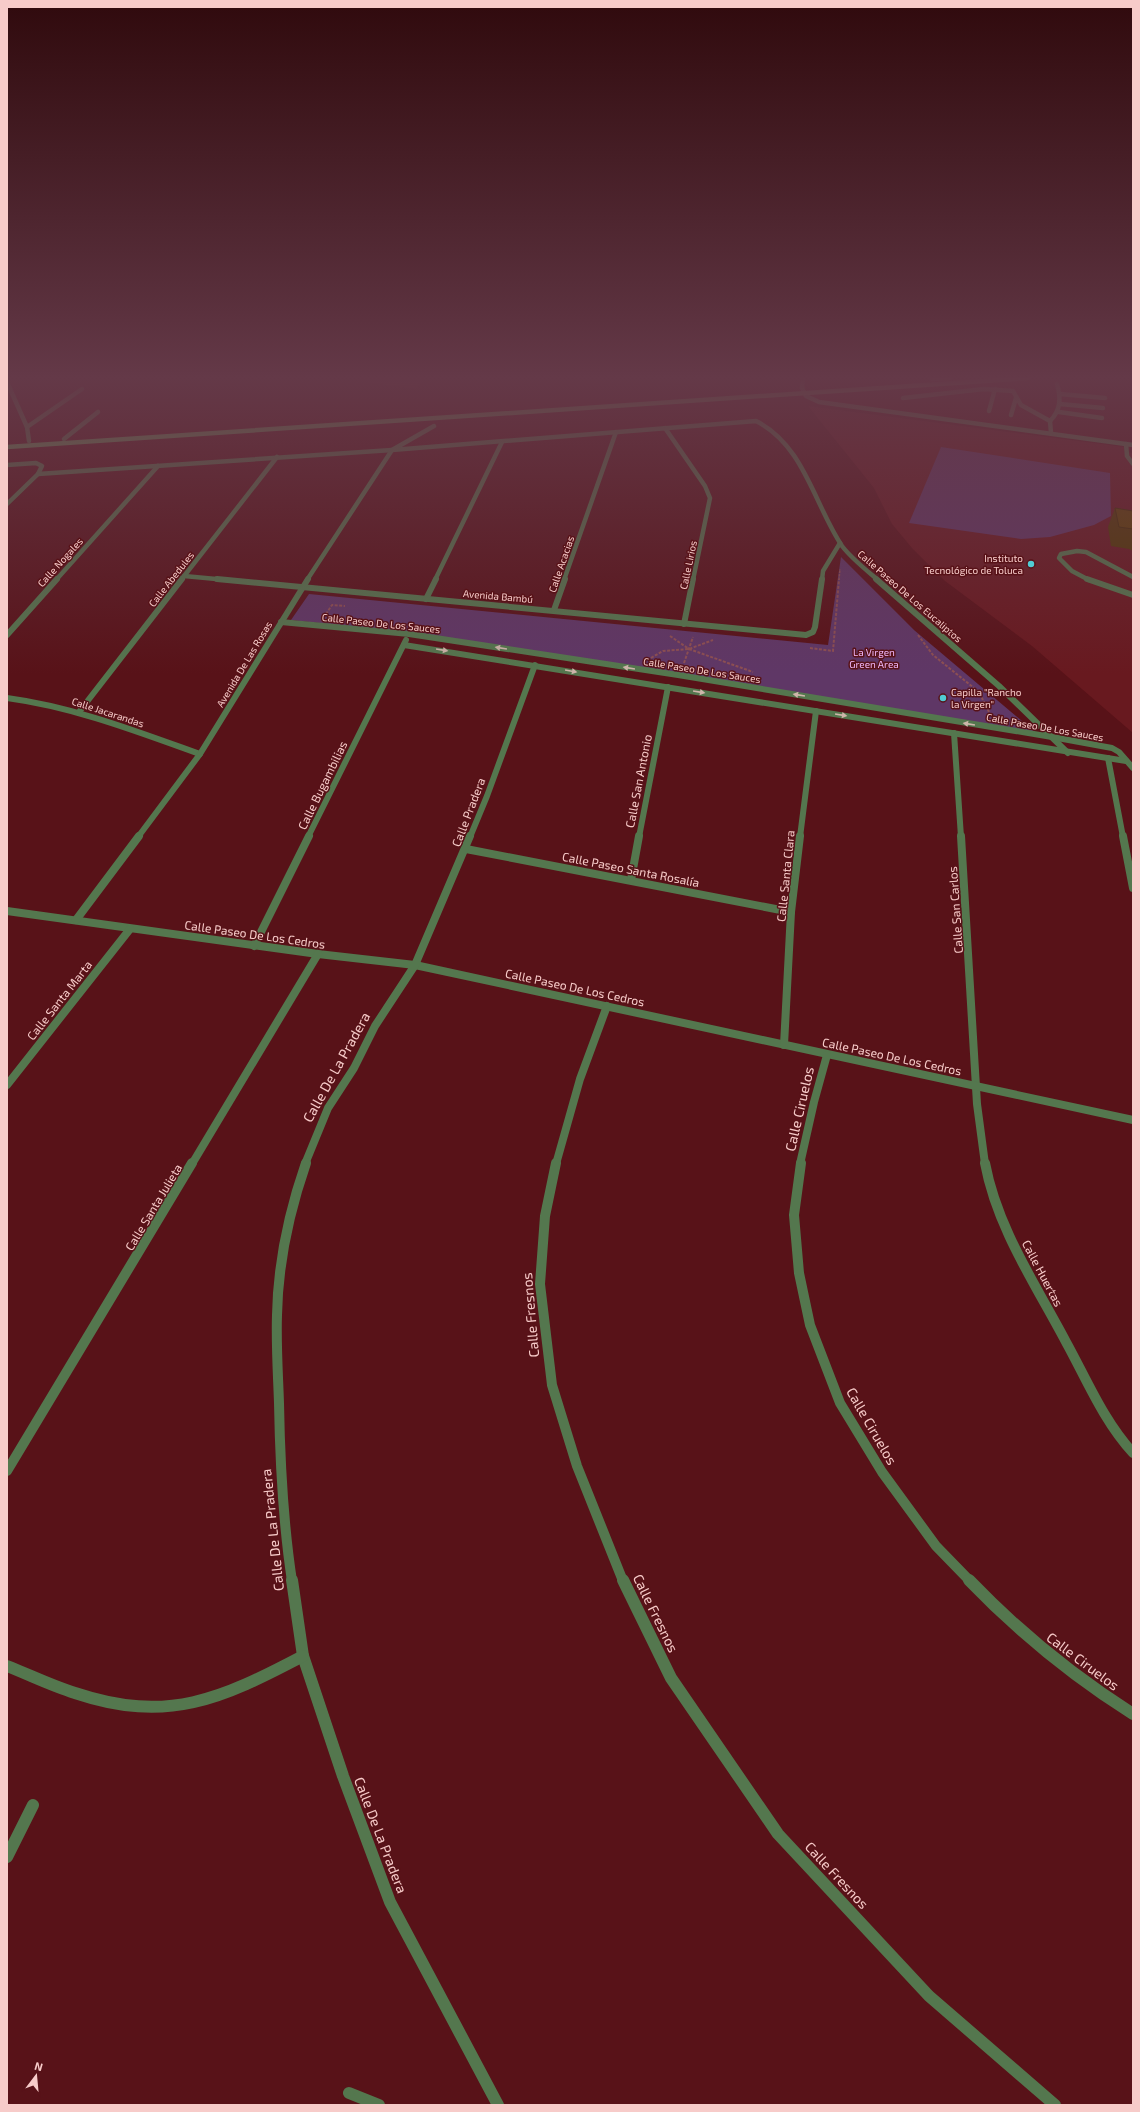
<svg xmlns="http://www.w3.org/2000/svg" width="1140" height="2112" viewBox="0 0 1140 2112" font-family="'Exo 2',sans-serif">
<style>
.built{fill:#68191f}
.green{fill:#5f3766}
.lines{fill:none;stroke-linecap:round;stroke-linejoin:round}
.path-far1{stroke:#8d4f53;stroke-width:1.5;stroke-dasharray:2.5 1;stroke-linecap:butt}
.path{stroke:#8d4f53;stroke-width:2;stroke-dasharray:3 1.5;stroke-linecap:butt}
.service-far2{stroke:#54774e;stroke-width:4.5}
.service-far1{stroke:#54774e;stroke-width:6}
.service{stroke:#54774e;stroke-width:12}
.minor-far4{stroke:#54774e;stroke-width:4.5}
.minor-far3{stroke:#54774e;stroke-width:6}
.minor-far2{stroke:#54774e;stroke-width:8}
.minor-far1{stroke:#54774e;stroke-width:10}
.minor{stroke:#54774e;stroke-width:12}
.tertiary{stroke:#54774e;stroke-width:4.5}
.secondary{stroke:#659f5c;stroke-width:4.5}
.wall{fill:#503902}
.building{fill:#5d4202;stroke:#412e01}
.oneway{fill:#ceb6aa}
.poi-dot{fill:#51ccd4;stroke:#581218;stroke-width:1.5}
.labels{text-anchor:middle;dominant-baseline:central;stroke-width:3;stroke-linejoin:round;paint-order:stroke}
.far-poi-label{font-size:10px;fill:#f7cbc9;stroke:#581218;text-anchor:end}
.far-street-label{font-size:10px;fill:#f7cbc9;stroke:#581218}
.far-park-label{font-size:10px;fill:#f1b8fc;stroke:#581218}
.street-label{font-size:12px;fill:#f7cbc9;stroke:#581218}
.near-street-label{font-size:14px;fill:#f7cbc9;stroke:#581218}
</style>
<rect width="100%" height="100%" fill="#581218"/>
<g class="built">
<path d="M 362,378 L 424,378 L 416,389 L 359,381 Z"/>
<path d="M 808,406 L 1124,447 L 1124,452 L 1133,453 L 1133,733 L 1032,646 L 945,581 L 912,548 L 892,524 L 874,488 Z"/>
</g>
<g class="green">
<path d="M 941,447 L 1110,473 L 1111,516 L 1094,525 L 1050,537 L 1021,539 L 909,523 Z"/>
<path d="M 841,557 L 914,630 L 1035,732 L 423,634 L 291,620 L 309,594 L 828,645 Z"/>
</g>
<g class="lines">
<path class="path-far1" d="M 839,580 L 840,569"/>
<g class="path">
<path d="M 326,614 L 332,605 L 345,606"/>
<path d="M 918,635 L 933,655 L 979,692 L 989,712"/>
<path d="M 670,636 L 689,649"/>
<path d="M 810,648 L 833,651 L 839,579"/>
<path d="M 689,649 L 753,672"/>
<path d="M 651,658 L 663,651 L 689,649 L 713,640"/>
<path d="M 684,663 L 693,637"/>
</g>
<g class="service-far2">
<path d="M 1060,394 L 1105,398"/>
<path d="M 903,398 L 984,389 L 1013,391 L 1021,405 L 1050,421 L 1051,433"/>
<path d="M 1060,404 L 1103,408"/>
<path d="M 989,411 L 995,389"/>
<path d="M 1059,412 L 1102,418"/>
<path d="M 1011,415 L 1016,398"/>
<path d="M 1050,421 C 1061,410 1061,398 1057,384"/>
<path d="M 1126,444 L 1127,456 L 1133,464"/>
<path d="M 1089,580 L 1072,571 L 1059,558 L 1061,554 L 1077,551 L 1086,552 L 1133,577"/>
</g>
<path class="service-far1" d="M 1087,579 L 1133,595"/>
<g class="service">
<path d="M 7,1857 L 33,1805"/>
<path d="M 349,2093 L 379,2105"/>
</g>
<g class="minor-far4">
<path d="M 7,382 L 27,427 L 29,441"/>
<path d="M 802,388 L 803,378"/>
<path d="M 27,427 L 82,389"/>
<path d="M 665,428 L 705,486 L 710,498 L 693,580"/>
<path d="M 64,439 L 98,412"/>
<path d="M 7,465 L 36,463 L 42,466 L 38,474 L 7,504"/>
<path d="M 38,474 L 392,450 L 756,421 C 804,445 814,504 842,546 C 852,559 865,569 878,580"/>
<path d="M 184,576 L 227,580"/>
<path d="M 56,580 L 158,466"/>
<path d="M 181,580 L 277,457"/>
<path d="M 307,580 L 392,450 L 434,426"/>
<path d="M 435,580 L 502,442"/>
<path d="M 564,580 L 616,432"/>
<path d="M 822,580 L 823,571 L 840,543"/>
</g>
<g class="minor-far3">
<path d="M 217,579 L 806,635 L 813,632 L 815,627 L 822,579"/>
<path d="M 876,579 L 999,686 L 1068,753"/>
<path d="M 426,599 L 436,579"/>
<path d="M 554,610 L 565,579"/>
<path d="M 281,622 L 409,634 L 678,675 L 1052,737 L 1112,748 L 1119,752 L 1133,768"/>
<path d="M 684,624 L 693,579"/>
<path d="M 7,635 L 57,579"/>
<path d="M 404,645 L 1126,761"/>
<path d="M 7,698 C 74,707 136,731 200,754"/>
<path d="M 79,712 L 182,579"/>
<path d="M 954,733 L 961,837"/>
<path d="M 1108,758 L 1123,837"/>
<path d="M 138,837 L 200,754 L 308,579"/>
<path d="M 308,837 L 406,640"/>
<path d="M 470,837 L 487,796 L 535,665"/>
<path d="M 639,837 L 668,687"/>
<path d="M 800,837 L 816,711"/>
</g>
<g class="minor-far2">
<path d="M 961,836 L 977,1104 L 985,1164"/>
<path d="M 1123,836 L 1133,888"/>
<path d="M 466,849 L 791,912"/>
<path d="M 631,880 L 639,836"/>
<path d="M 7,911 L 318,954 L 415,965 L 1133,1120"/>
<path d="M 76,920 L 139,836"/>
<path d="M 254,946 L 309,836"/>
<path d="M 784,1045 L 791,912 L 800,836"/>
<path d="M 7,1085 L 130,929"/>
<path d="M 192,1164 L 318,954"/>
<path d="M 305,1164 L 328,1108 L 354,1068 L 375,1026 L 415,965 L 470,836"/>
<path d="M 556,1164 L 580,1079 L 607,1006"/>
<path d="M 800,1164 L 814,1102 L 827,1055"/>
</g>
<g class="minor-far1">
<path d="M 556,1163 L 545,1216 L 540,1284 L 552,1385 L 577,1466 L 623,1581"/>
<path d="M 801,1163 L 794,1215 L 799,1273 L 810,1325 L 840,1403 L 882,1472 L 936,1546 L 970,1581"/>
<path d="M 985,1163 C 997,1228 1036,1285 1066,1342 C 1087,1380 1103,1420 1133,1453"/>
<path d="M 7,1471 L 192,1163"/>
<path d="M 292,1581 C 283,1522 280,1463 279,1403 C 278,1374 276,1344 277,1315 C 278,1263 289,1212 306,1163"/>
</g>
<g class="minor">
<path d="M 292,1580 L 303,1656 L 343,1776 L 390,1902 L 498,2105"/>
<path d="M 623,1580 L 671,1678 L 778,1834 L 929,1996 L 1055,2105"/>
<path d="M 969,1580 C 1018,1631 1073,1676 1133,1714"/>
<path d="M 7,1666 C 30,1675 52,1686 75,1693 C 168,1724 221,1699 303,1656"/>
</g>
<path class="tertiary" d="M 802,388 L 806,396 L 819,402 L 1133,445"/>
<g class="secondary">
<path d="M 932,379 L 950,378"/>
<path d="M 7,447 L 1028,378"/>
</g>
</g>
<path class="wall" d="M 1115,508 L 1133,511 L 1133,551 L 1129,549 L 1111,546 L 1108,527 Z"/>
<path class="building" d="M 1115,508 L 1133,511 L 1133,529 L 1119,527 Z"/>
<defs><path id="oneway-solid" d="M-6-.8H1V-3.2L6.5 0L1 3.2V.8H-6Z"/></defs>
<g class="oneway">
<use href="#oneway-solid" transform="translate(501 648) rotate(-171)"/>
<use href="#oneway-solid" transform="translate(442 650) rotate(9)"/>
<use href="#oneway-solid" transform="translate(629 668) rotate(-171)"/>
<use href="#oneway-solid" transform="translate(571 671) rotate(10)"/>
<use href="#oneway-solid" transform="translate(699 692) rotate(9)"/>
<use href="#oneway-solid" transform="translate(799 695) rotate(-171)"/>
<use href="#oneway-solid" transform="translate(841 715) rotate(9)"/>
<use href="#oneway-solid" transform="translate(969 724) rotate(-171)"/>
</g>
<linearGradient id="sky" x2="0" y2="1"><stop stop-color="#300a0d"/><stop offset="0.56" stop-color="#643948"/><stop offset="1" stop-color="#643948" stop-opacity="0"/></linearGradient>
<rect width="1140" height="674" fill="url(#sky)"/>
<g class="poi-dot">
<circle cx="1031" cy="564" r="4"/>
<circle cx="943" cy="698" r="4"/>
</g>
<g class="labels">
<g class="far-poi-label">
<text x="1023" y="558">Instituto<tspan x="1023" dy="12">Tecnológico de Toluca</tspan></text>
<text x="951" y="692" text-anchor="start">Capilla "Rancho<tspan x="951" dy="12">la Virgen"</tspan></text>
</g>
<g class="far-street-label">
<text transform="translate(60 562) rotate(-48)">Calle Nogales</text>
<text transform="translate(561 564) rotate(-71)">Calle Acacias</text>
<text transform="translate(688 565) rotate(-78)">Calle Lirios</text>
<text transform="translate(171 579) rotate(-52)">Calle Abedules</text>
<text transform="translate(498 596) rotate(5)">Avenida Bambú</text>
<text transform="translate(910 596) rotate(41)">Calle Paseo De Los Eucaliptos</text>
<text transform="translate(381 623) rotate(6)">Calle Paseo De Los Sauces</text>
<text transform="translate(244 664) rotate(-59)">Avenida De Las Rosas</text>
<text transform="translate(702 670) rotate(9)">Calle Paseo De Los Sauces</text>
<text transform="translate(108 712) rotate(18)">Calle Jacarandas</text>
<text transform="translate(1045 727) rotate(10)">Calle Paseo De Los Sauces</text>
</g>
<g class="far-park-label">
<text x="874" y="652">La Virgen<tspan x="874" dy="12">Green Area</tspan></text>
</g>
<g class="street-label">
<text transform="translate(638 781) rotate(-79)">Calle San Antonio</text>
<text transform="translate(322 785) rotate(-64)">Calle Bugambilias</text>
<text transform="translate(468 812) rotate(-69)">Calle Pradera</text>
<text transform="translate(631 869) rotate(11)">Calle Paseo Santa Rosalía</text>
<text transform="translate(785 876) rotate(-84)">Calle Santa Clara</text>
<text transform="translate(955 910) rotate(-94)">Calle San Carlos</text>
<text transform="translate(255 934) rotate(8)">Calle Paseo De Los Cedros</text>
<text transform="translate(575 987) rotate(12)">Calle Paseo De Los Cedros</text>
<text transform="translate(59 1000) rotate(-52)">Calle Santa Marta</text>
<text transform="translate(892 1056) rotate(12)">Calle Paseo De Los Cedros</text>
<text transform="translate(153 1207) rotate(-59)">Calle Santa Julieta</text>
<text transform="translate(1043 1273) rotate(62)">Calle Huertas</text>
</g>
<g class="near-street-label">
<text transform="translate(336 1067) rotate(-61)">Calle De La Pradera</text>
<text transform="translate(799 1109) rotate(-77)">Calle Ciruelos</text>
<text transform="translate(530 1315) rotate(-95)">Calle Fresnos</text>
<text transform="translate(872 1426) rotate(60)">Calle Ciruelos</text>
<text transform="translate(272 1530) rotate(-96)">Calle De La Pradera</text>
<text transform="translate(656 1613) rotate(64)">Calle Fresnos</text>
<text transform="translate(1083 1661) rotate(37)">Calle Ciruelos</text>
<text transform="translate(381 1835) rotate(69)">Calle De La Pradera</text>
<text transform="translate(837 1875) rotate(47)">Calle Fresnos</text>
</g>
</g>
<rect width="1140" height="2112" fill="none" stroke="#f7cbc9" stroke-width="16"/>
<g transform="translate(36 2076) rotate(16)" stroke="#581218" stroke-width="3" paint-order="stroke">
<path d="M0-3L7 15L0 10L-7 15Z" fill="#f7cbc9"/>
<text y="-6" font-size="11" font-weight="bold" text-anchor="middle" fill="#f7cbc9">N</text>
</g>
</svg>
